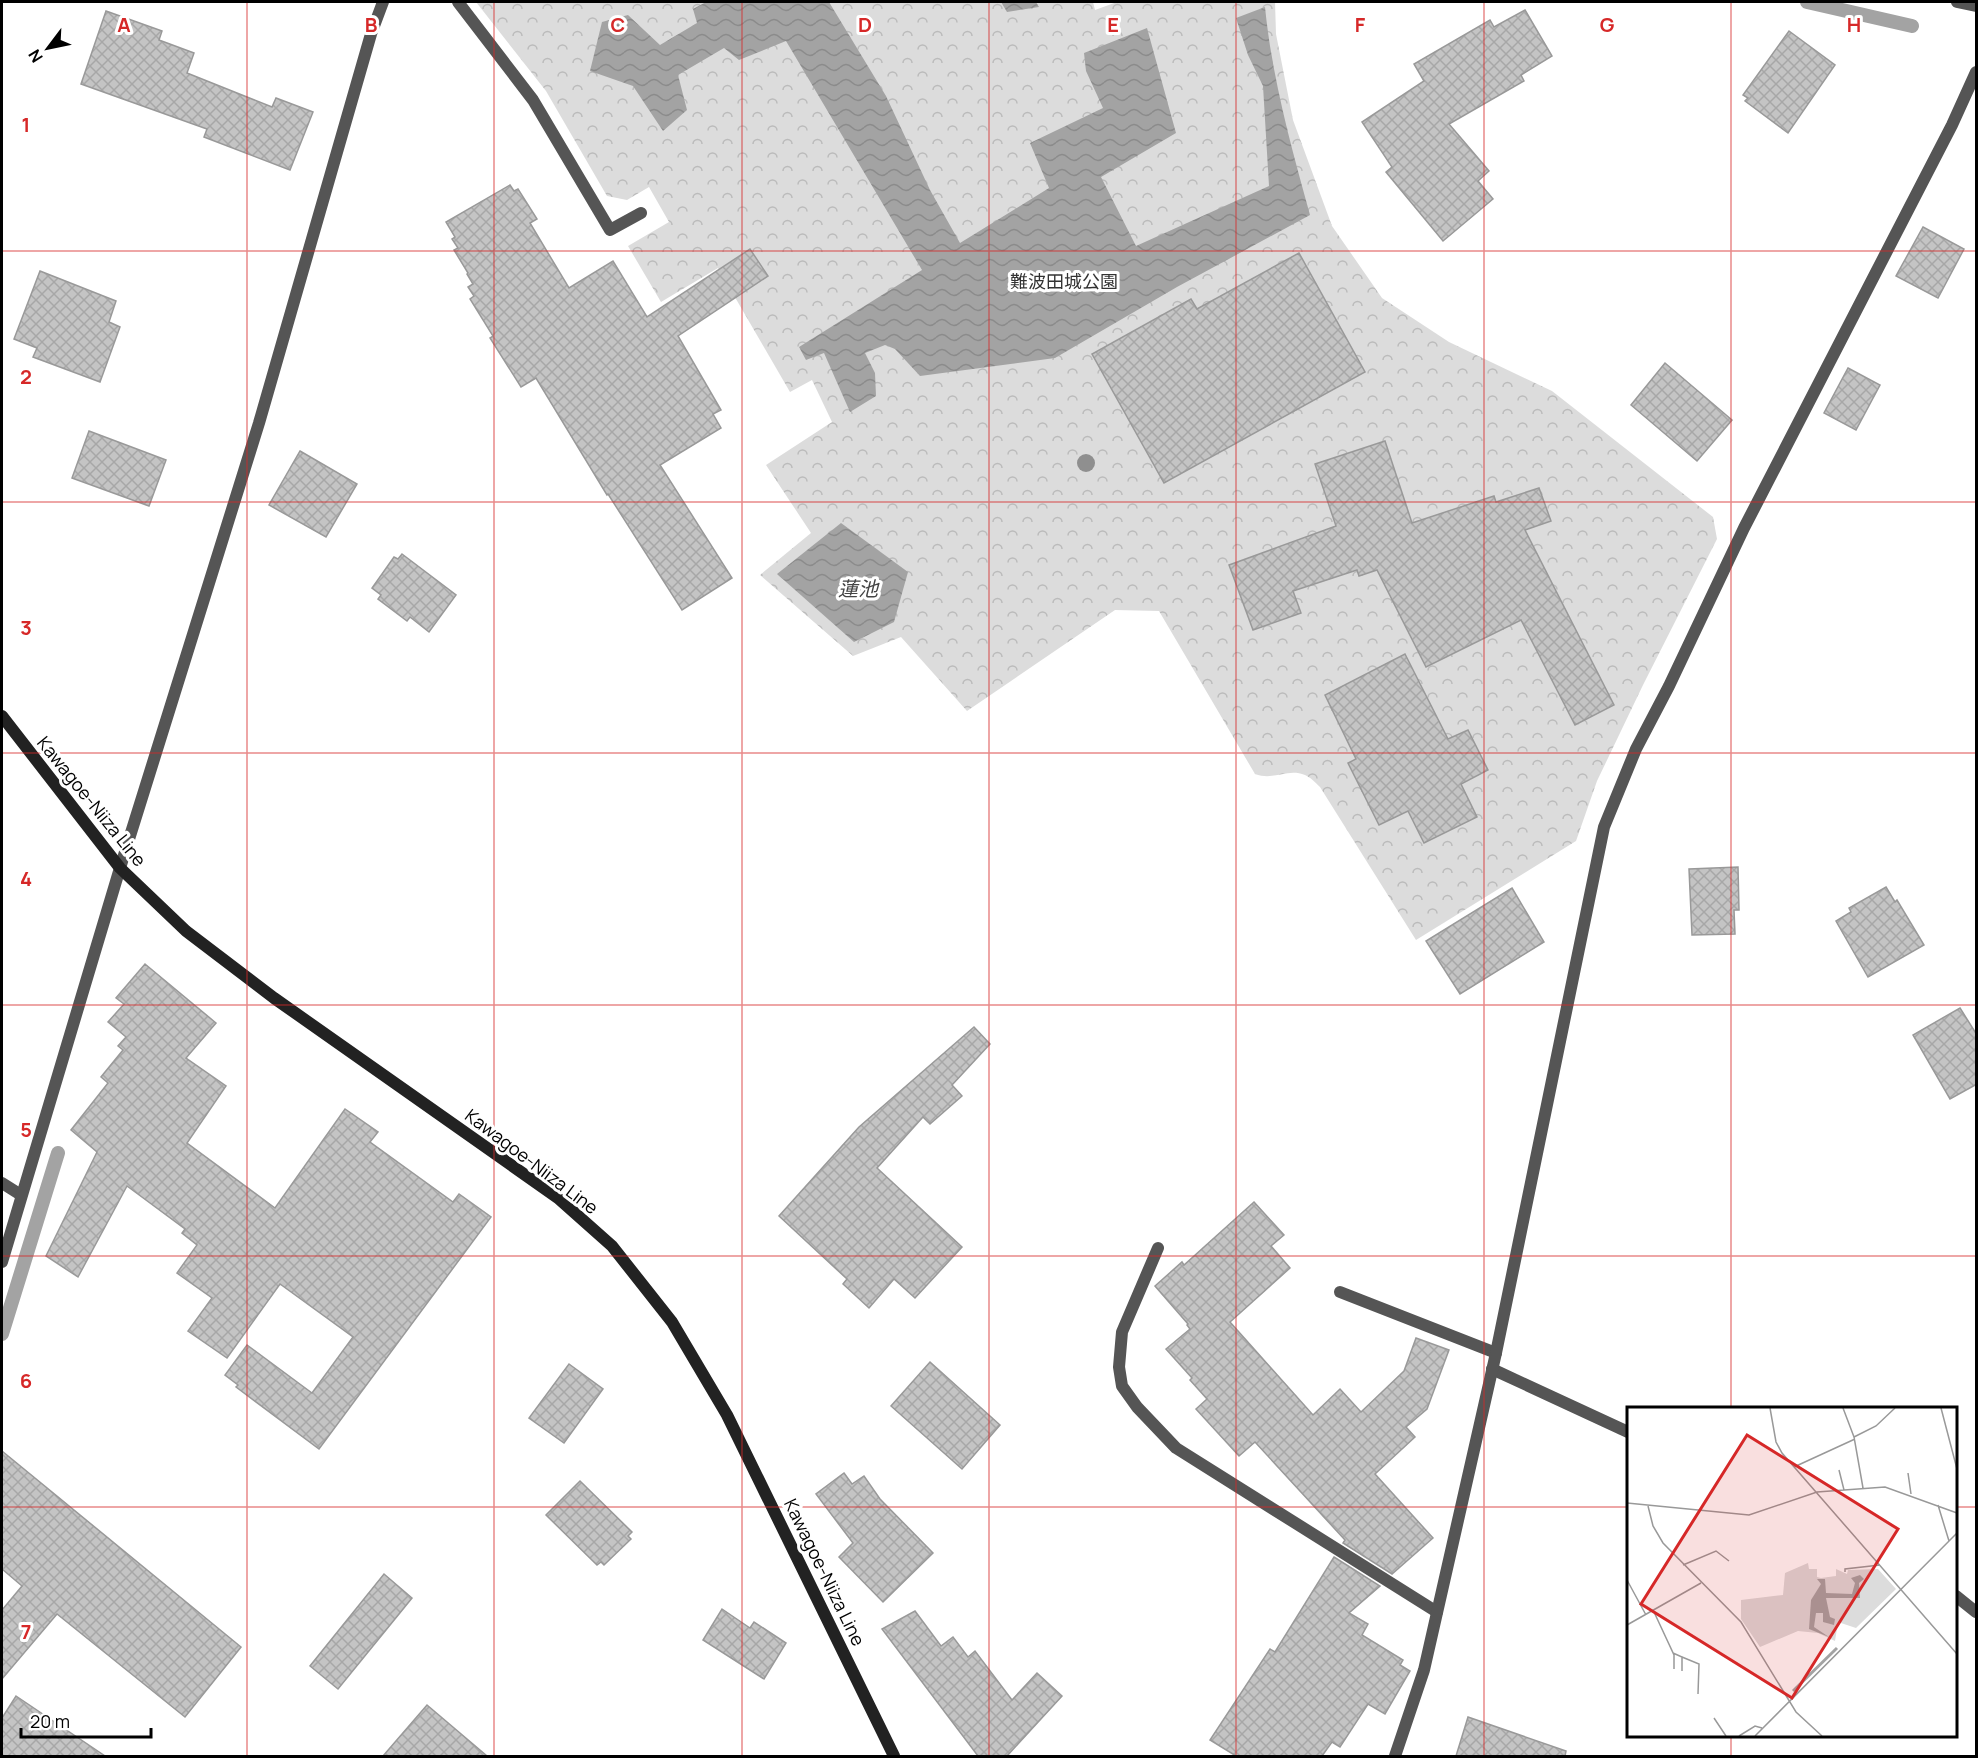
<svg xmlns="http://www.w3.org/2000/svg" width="1978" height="1758" viewBox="0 0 1978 1758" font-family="Manrope,'Noto Sans JP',sans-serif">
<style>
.park{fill:url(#park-crowns)}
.water{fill:url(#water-waves)}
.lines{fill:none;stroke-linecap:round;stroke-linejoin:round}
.stream{stroke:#a3a3a3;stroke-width:14}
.building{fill:url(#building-cross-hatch);stroke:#999;stroke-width:1.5}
.service{stroke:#555;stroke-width:12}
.minor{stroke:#555;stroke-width:12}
.tertiary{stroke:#555;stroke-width:12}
.secondary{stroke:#222;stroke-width:12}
.tree{fill:#8f8f8f}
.grid{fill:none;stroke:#d62828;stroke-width:1.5;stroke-opacity:0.55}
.labels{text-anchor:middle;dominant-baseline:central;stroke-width:6;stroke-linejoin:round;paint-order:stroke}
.park-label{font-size:18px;fill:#333;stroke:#fff}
.street-label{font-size:18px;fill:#000;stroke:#fff}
.water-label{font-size:20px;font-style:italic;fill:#444;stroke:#fff}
.inset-river{fill:none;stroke:#a3a3a3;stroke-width:3}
.inset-road{fill:none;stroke:#999;stroke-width:1.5}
.view{fill:#d62828;fill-opacity:0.15;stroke:#d62828;stroke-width:3}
.inset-edge{fill:none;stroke:#000;stroke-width:3}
.grid-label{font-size:20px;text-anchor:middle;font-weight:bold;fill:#d62828;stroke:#fff;stroke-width:6;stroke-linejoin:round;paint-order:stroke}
</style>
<defs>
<pattern id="park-crowns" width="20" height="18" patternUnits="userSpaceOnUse" patternTransform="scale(1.5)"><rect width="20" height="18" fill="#dcdcdc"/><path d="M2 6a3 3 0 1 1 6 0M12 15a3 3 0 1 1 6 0" fill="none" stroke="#bbb"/></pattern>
<pattern id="water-waves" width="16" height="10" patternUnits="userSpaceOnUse" patternTransform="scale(1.5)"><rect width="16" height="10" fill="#a3a3a3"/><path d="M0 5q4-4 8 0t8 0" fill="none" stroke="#8b8b8b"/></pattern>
<pattern id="building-cross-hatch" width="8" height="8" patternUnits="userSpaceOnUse" patternTransform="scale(1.5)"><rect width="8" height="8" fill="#c4c4c4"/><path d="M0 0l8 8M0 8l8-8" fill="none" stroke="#a7a7a7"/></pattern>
</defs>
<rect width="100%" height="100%" fill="#fff"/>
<path class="park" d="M 476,2 L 1093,2 L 1095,10 L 1117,2 L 1275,2 L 1276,34 L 1293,120 L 1332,226 L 1382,298 L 1449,342 L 1552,391 L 1713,517 L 1717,539 L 1643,685 L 1597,781 L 1576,841 L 1416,940 L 1320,787 C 1316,783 1310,777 1305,775 C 1287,768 1274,781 1255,774 L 1159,611 L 1115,610 L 967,711 L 901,637 L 853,656 L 760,575 L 811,533 L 766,465 L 832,422 L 812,380 L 790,392 L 718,268 L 661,302 L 628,246 L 669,222 L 649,187 L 627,200 L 607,196 L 546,91 Z"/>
<g class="water">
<path d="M 706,2 L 829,2 L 886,96 L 930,190 L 960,243 L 1049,188 L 1030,143 L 1103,108 L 1086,71 L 1084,53 L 1147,28 L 1176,133 L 1101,177 L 1136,246 L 1269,186 L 1263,86 L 1248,55 L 1236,18 L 1265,7 C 1272,78 1291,146 1310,215 L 1177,287 L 1055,358 L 920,376 L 895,349 L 885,345 L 865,353 L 875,373 L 876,396 L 850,412 L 824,353 L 806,360 L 799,347 L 922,270 L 786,41 L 739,60 L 724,48 L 678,75 L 687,110 L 663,131 L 633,86 L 590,71 L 602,22 L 628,15 L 660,45 L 697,23 L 693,9 Z"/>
<path d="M 1001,2 L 1036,2 L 1039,7 L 1007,12 Z"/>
<path d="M 841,523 L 908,572 L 894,622 L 854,642 L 777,574 Z"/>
</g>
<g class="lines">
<g class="stream">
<path d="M 1807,2 L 1912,26"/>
<path d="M 2,1334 L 58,1153"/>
</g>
</g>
<g class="building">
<path d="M 1525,10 L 1552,56 L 1521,75 L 1524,81 L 1449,124 L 1489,171 L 1478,181 L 1493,199 L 1443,241 L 1386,172 L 1392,167 L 1362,122 L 1424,81 L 1414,64 L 1490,20 L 1494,27 Z"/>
<path d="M 106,11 L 162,31 L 159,40 L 194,53 L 187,73 L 272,107 L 276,98 L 313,112 L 290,170 L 204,137 L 207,129 L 81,84 Z"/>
<path d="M 1789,31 L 1835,65 L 1788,133 L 1745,101 L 1748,98 L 1743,95 Z"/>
<path d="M 510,185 L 514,191 L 518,189 L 537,219 L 530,223 L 569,288 L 613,261 L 647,317 L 750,249 L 768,276 L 678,336 L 721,410 L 713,414 L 721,428 L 660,465 L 732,578 L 682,610 L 608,494 L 607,495 L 536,378 L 521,387 L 490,338 L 493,336 L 470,299 L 474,296 L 468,287 L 473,284 L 467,274 L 468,273 L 454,250 L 458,248 L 452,239 L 455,237 L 446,222 Z"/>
<path d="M 1923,227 L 1964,249 L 1938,298 L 1896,276 Z"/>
<path d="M 1299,253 L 1365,372 L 1164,483 L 1092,354 L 1191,299 L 1197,309 Z"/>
<path d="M 40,271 L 116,301 L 109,322 L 120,327 L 100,382 L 33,357 L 37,348 L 14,339 Z"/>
<path d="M 1665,363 L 1732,420 L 1697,461 L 1631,405 Z"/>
<path d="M 1848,368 L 1880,385 L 1856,430 L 1824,413 Z"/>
<path d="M 89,431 L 166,460 L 149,506 L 72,478 Z"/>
<path d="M 1385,441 L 1412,523 L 1494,496 L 1496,502 L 1539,488 L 1551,521 L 1525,530 L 1614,705 L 1575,725 L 1521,620 L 1426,667 L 1377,570 L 1359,576 L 1357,570 L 1293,591 L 1301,613 L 1253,630 L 1229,565 L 1336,526 L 1315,464 Z"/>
<path d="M 300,451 L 357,484 L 326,537 L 269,505 Z"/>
<path d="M 402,554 L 456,595 L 429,632 L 410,617 L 407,621 L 378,599 L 381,595 L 372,588 L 394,557 L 398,559 Z"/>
<path d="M 1405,654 L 1448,739 L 1468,730 L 1488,770 L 1461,784 L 1477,817 L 1424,843 L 1408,811 L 1379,825 L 1348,763 L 1356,759 L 1325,695 Z"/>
<path d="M 1738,867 L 1739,910 L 1734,910 L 1735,934 L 1692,935 L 1689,869 Z"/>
<path d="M 1886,887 L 1895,902 L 1897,900 L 1924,945 L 1868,977 L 1836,921 L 1851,912 L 1849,908 Z"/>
<path d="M 1512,888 L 1544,942 L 1460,994 L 1426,941 Z"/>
<path d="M 145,964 L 216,1023 L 186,1058 L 226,1086 L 187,1143 L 275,1208 L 345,1109 L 378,1132 L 370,1142 L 453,1202 L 459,1194 L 491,1217 L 319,1449 L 236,1387 L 238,1385 L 225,1375 L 247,1345 L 312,1393 L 353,1337 L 280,1284 L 227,1358 L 188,1331 L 212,1298 L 177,1273 L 197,1245 L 182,1233 L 185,1229 L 127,1186 L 78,1277 L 46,1256 L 97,1152 L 71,1130 L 108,1083 L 101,1077 L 123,1050 L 118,1046 L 126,1037 L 108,1022 L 124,1004 L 116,998 Z"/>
<path d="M 1960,1008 L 1977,1035 L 1977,1084 L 1950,1099 L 1913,1035 Z"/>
<path d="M 974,1027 L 990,1044 L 952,1085 L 962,1096 L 930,1124 L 923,1117 L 877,1168 L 962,1247 L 915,1298 L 894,1279 L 869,1308 L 843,1284 L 847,1279 L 779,1216 L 859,1127 Z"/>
<path d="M 1254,1202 L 1284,1235 L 1271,1246 L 1290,1268 L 1230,1322 L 1313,1415 L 1340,1389 L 1361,1412 L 1404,1371 L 1416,1338 L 1449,1350 L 1427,1409 L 1406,1427 L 1415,1437 L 1375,1474 L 1433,1538 L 1392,1574 L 1343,1543 L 1345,1540 L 1255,1442 L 1239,1456 L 1196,1409 L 1207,1399 L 1190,1380 L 1192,1378 L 1166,1349 L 1190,1329 L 1187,1325 L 1188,1324 L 1155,1286 L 1182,1262 L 1184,1265 Z"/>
<path d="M 930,1362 L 1000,1425 L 962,1469 L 891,1406 Z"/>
<path d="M 569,1364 L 603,1389 L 564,1443 L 529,1418 Z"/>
<path d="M 2,1451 L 241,1647 L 185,1717 L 57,1614 L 2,1679 L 2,1610 L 22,1586 L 2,1569 Z"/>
<path d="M 844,1473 L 852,1484 L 864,1476 L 880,1499 L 933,1553 L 883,1602 L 839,1557 L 853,1543 L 816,1494 Z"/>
<path d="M 580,1481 L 632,1532 L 628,1536 L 631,1539 L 604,1565 L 601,1562 L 597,1565 L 546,1515 Z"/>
<path d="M 1334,1557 L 1380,1586 L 1349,1613 L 1368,1624 L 1362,1635 L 1403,1660 L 1400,1665 L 1410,1671 L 1385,1714 L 1368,1704 L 1340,1747 L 1332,1742 L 1322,1756 L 1236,1756 L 1210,1740 L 1270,1649 L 1275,1652 Z"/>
<path d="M 384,1574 L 412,1598 L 338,1689 L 310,1666 Z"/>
<path d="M 722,1609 L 750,1628 L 754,1622 L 786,1643 L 764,1679 L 703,1640 Z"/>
<path d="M 915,1611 L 941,1646 L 953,1637 L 968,1657 L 975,1651 L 1012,1700 L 1037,1673 L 1062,1696 L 1007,1756 L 978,1756 L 882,1629 Z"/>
<path d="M 16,1696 L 105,1756 L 2,1756 L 2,1718 Z"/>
<path d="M 427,1705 L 487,1756 L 383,1756 Z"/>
<path d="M 1468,1717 L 1566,1751 L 1565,1756 L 1456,1756 Z"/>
</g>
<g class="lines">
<g class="service">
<path d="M 1158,1248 L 1122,1332 L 1119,1367 L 1122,1386 L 1137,1407 L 1176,1448 L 1437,1612"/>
<path d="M 1340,1292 L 1496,1353"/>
</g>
<g class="minor">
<path d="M 458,2 L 533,100 L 610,230 L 641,213"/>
<path d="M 2,1183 L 21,1195"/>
<path d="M 2,1262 L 120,868 L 259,423 L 371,34 L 383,2"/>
<path d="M 1492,1369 L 1628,1432"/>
<path d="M 1956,1596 L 1976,1612"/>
<path d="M 1395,1756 L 1424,1670 L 1496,1353 L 1604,827 L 1636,749 L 1669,686 L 1744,528 L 1952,125 L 1976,72"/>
</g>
<path class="tertiary" d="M 1957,2 L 1976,6"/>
<path class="secondary" d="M 2,716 L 120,868 L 186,931 L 274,998 L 558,1198 L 612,1246 L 672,1322 L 727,1415 L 894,1756"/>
</g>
<circle class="tree" cx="1086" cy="463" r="9"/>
<path class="grid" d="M 247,2 L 247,1756M 494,2 L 494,1756M 742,2 L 742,1756M 989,2 L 989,1756M 1236,2 L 1236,1756M 1484,2 L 1484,1756M 1731,2 L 1731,1408M 2,251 L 1976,251M 2,502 L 1976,502M 2,753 L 1976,753M 2,1005 L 1976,1005M 2,1256 L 1976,1256M 2,1507 L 1628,1507M 1956,1507 L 1976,1507M 1731,1736 L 1731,1756"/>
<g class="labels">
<g class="park-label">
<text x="1064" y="281">難波田城公園</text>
</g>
<g class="street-label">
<text transform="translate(92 801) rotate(51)">Kawagoe-Niiza Line</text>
<text transform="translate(532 1161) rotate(37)">Kawagoe-Niiza Line</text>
<text transform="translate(825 1572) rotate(64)">Kawagoe-Niiza Line</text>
</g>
<g class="water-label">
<text x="858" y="588">蓮池</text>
</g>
</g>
<g transform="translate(1627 1407)">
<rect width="330" height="330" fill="#fff"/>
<path d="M 181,156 L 182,162 L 190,162 L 190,170 L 194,171 L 209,169 L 209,162 L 220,167 L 221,163 L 251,162 L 269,182 L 229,221 L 211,215 L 208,234 L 191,226 L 171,224 L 133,240 L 114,212 L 114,193 L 156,188 L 158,166 Z" fill="#dcdcdc"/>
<path d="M 233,168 L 237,172 L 232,176 L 233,191 L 199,191 L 203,210 L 208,212 L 207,218 L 196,215 L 196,206 L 189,206 L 187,220 L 202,230 L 182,222 L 184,193 L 194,177 L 190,172 L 198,172 L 199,186 L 225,187 L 228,176 L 224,171 Z" fill="#a3a3a3"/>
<path class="inset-river" d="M 166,284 L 210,241"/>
<path class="inset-road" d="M 143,1 L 149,35 L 155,46 L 330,247M 216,1 L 227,30M 314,1 L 330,62M 167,60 L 228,32M 212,63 L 217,83M 281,66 L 284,87M 236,81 L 227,30 L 249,19 L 268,1M 0,96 L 122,108 L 190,85 L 258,80 L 330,106M 311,98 L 322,134M 21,99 L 26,119 L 36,136 L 114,215 L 169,305 L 195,329M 56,158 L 89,144 L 102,154M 218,165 L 218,162 L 253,158M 0,173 L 19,208M 27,205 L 47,248 L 47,262M 0,218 L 74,176M 46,246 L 55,250 L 55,264M 55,250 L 72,257 L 71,287M 87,311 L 99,329M 112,329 L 128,319 L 135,321M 128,329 L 330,126"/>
<path class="view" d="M 120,28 L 271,122 L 165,291 L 14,197 Z"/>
<rect width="330" height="330" class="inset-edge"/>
</g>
<g class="grid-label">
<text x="124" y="32">A</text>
<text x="371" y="32">B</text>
<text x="618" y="32">C</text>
<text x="865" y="32">D</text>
<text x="1113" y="32">E</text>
<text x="1360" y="32">F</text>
<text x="1607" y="32">G</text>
<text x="1854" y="32">H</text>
<text x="26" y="132">1</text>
<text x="26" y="384">2</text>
<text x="26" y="635">3</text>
<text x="26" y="886">4</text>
<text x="26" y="1137">5</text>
<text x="26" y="1388">6</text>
<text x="26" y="1639">7</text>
</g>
<rect width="1978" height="1758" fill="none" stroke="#000000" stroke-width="6"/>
<g transform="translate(48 48) rotate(238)" stroke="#ffffff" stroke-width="4.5" paint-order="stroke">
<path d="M0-4.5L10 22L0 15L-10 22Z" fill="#000000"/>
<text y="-9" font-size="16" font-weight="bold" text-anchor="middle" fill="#000000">N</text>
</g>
<path d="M21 1728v9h130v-9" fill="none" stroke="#000000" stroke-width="3"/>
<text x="30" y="1728" font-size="18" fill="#000000" stroke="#ffffff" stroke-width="4.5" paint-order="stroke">20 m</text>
</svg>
